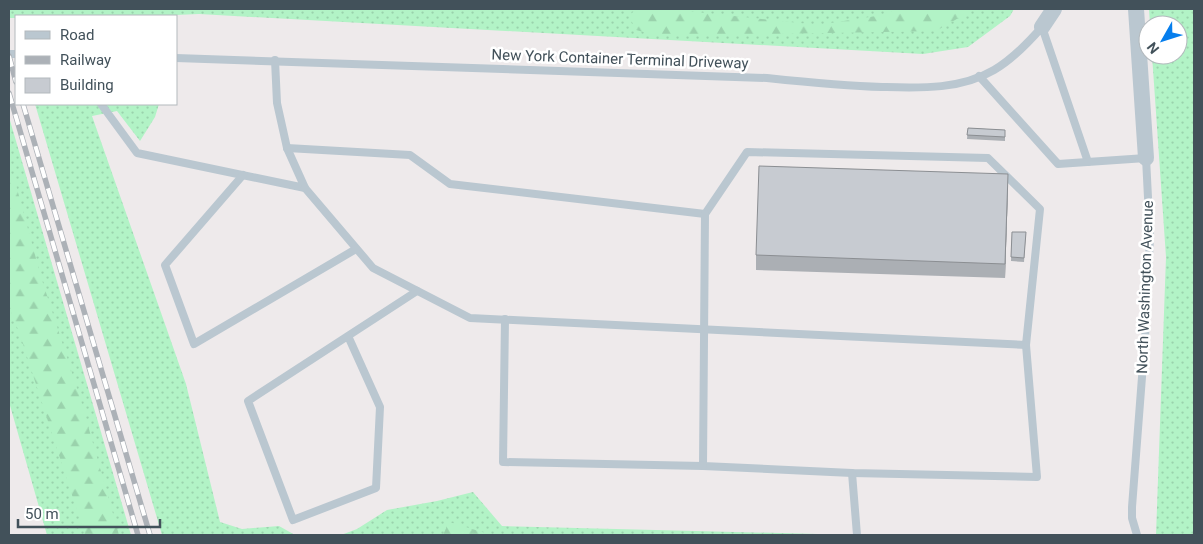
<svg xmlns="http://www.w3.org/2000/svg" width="1203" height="544" viewBox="0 0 1203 544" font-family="Roboto,sans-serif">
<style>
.grass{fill:url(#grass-dots)}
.forest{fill:url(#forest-firs)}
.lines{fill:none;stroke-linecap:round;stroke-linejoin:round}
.service{stroke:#bac7d0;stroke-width:8}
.minor{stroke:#bac7d0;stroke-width:16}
.rail-casing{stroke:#acb1b7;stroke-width:5.5}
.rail{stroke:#fff;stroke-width:4;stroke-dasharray:11;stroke-linecap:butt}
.wall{fill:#abafb4}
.shaded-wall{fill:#8b8e92}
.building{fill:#c7cbd1;stroke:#8b8e92}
.labels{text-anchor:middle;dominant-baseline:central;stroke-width:5;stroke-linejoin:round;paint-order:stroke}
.street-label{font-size:15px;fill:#42515a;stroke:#fff}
</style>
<defs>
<pattern id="grass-dots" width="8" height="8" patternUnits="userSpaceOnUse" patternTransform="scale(1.25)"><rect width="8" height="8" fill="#b2f3c6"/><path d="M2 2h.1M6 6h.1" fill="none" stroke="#9ad2ac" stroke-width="1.8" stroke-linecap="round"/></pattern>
<pattern id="forest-firs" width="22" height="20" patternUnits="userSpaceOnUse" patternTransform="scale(1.25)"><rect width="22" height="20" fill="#b2f3c6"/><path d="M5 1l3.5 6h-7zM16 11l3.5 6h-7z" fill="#9ad2ac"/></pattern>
</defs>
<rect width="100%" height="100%" fill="#eeeaeb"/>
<g class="grass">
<path d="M 9,9 L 1014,9 L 1010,16 L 968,47 L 923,54 L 199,14 L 153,16 L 16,16 L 16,18 L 10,18 Z"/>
<path d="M 1149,9 L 1194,9 L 1194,535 L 1156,535 L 1166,257 L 1152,55 L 1178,55 L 1178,25 L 1150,25 Z"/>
<path d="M 35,104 L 159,104 L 155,117 L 140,141 L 117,111 L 92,116 L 186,384 L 220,522 L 242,529 L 279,526 L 295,535 L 162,535 Z"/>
<path d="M 9,117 L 131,535 L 47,535 L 9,402 Z"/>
<path d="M 473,492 L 502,526 L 818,534 L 818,535 L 392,535 L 390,534 L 386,535 L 341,535 L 357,529 L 387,510 L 437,501 Z"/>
</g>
<g class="forest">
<path d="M 636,9 L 668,9 L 818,25 L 889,14 L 894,9 L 974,9 L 936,31 L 659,36 L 636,30 L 629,16 Z"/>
<path d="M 9,169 L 16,185 L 41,277 L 81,401 L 119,535 L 85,535 L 19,332 L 9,307 Z"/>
<path d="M 449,522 L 492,535 L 443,535 Z"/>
</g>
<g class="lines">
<g class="service">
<path d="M 9,54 L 16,54"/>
<path d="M 176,58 L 767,78 C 805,82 843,86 882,87 C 919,88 960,90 994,70 C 1013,59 1028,43 1042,27 L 1088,162"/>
<path d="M 979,76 L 1058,164 L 1146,158 L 1150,237 L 1145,338 L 1132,507 L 1132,518 L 1137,535"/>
<path d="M 101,104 L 137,153 L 305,188 L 287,148 L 277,103 L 275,60"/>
<path d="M 287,148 L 410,155 L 450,184 L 705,214 L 747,152 L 988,158 L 1040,209 L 1026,345 L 470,318 L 373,268 L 305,188"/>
<path d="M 243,175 L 165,265 L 194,344 L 356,249"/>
<path d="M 705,214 L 703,466 L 852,473 L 1037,477 L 1026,345"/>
<path d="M 505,319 L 503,462 L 703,466"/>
<path d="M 348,336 L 380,407 L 376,488 L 293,520 L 248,401 L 417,291"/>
<path d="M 852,473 L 857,535"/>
</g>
<g class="minor">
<path d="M 1136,9 L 1146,158"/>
<path d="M 1042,27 L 1054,9"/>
</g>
<defs>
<g id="rail">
<path d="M 9,56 L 16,82"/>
<path d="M 9,93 L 138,535"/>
<path d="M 23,104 L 150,535"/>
</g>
</defs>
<use href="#rail" class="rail-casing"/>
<use href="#rail" class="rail"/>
</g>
<g class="wall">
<path d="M 968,128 L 1005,130 L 1005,141 L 967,139 Z"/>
<path d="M 1008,188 L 1005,278 L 756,270 L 756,255 Z"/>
<path d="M 1012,232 L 1026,232 L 1024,262 L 1011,261 Z"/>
</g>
<path class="shaded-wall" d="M 1008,174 L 1008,188 L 1005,278 L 1005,264 Z"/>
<g class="building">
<path d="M 968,128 L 1005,130 L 1005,137 L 967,135 Z"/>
<path d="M 759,166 L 1008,174 L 1005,264 L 756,255 Z"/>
<path d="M 1012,232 L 1026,232 L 1024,258 L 1011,257 Z"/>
</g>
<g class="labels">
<g class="street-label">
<text transform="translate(620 59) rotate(2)">New York Container Terminal Driveway</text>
<text transform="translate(1145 287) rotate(-88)">North Washington Avenue</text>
</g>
</g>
<rect width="1203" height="544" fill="none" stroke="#42515a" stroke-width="20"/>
<rect x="15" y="15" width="162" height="90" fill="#ffffff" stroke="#b3b9bd"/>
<rect x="25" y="31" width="25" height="8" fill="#bac7d0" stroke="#b3b9bd"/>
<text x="60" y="40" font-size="15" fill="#42515a">Road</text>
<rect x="25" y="56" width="25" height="8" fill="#acb1b7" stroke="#b3b9bd"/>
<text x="60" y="65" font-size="15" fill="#42515a">Railway</text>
<rect x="25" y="78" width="25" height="15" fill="#c7cbd1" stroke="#b3b9bd"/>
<text x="60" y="90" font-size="15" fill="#42515a">Building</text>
<g transform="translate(1163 40) rotate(231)"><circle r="24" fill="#ffffff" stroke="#b3b9bd"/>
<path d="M0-4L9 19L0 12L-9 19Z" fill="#067eed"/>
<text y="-8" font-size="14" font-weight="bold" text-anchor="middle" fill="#42515a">N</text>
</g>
<path d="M18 519v8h142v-8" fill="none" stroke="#42515a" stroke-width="2.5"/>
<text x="25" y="519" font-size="15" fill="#42515a" stroke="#ffffff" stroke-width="4" paint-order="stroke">50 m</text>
</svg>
